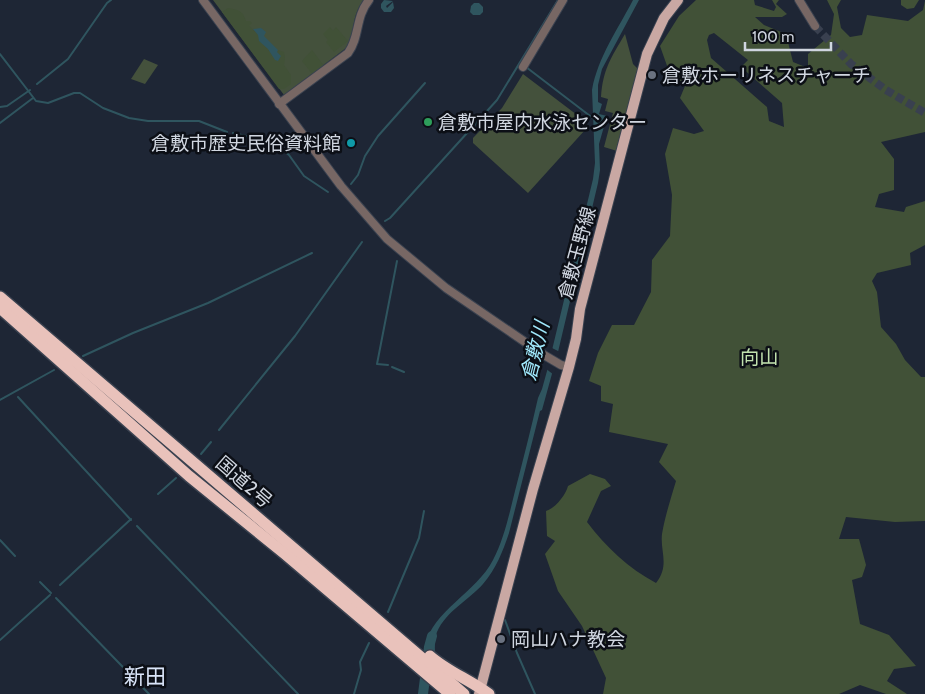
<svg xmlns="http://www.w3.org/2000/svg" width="925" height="694" viewBox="0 0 925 694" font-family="Cabin,'Noto Sans JP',sans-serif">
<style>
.green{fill:#44513c}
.forest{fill:#415137;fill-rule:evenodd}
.water{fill:#2f555f}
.pier{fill:#1e2635}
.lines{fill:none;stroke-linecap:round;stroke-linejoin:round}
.stream{stroke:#2f555f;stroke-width:2}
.river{stroke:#2f555f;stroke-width:10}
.minor-tunnel{stroke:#39404f;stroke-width:8;stroke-dasharray:8 4;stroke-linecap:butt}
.minor-casing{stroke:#3a4250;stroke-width:10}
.major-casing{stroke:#3a4250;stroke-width:12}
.highway-casing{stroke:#3a4250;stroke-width:14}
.minor{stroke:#776764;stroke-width:8}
.major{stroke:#c9a8a3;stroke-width:10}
.highway{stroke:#e9c2bb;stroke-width:11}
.worship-dot{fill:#6b7280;stroke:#0c0f16;stroke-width:2}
.leisure-dot{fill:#2e9e5b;stroke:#0c0f16;stroke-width:2}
.culture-dot{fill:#0f9aa8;stroke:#0c0f16;stroke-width:2}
.labels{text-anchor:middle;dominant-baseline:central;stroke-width:5;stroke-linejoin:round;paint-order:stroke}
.poi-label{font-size:19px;fill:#d0d6e0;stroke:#0c0f16;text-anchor:start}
.street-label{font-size:19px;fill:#d0d6e0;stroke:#0c0f16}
.park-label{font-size:19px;fill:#c1e1ae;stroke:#0c0f16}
.water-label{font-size:20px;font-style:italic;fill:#a0e9fc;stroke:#0c0f16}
.quarter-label{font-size:21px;fill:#dae5f9;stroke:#0c0f16}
</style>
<rect width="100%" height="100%" fill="#1e2635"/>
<g class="green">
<path d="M 213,0 L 364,0 C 350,16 356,35 346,48 L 284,95 Z"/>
<path d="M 625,34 L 633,64 L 639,70 L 617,151 L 604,147 L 613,113 L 605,111 L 608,99 L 601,97 C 603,69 611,58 625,34 Z"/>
<path d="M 144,59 L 158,65 L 145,84 L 131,79 Z"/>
<path d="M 523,74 L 585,121 L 585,130 L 528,193 L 473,143 L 473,138 L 502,108 Z"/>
</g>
<g class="forest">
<path d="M 696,0 L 754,0 L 755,5 L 774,11 L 776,7 L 772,0 L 779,0 L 776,4 L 787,14 L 782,17 L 755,17 L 764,25 L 786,34 L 793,62 L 808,68 L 808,54 L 831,35 L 834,14 L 827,0 L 841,0 L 837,7 L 841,28 L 850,37 L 862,35 L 867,15 L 908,21 L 923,10 L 925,1 L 925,132 L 881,142 L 894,159 L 894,190 L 879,194 L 875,207 L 904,212 L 906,207 L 925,201 L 925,245 L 910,253 L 911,265 L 877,273 L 872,281 L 877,292 L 881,327 L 896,344 L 905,360 L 921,377 L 925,377 L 925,521 L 895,522 L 846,517 L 839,539 L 859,539 L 866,565 L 862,577 L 852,580 L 860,624 L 889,635 L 916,666 L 894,669 L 887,681 L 907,694 L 886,694 L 860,685 L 839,694 L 603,694 L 606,678 L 582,626 L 558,591 L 545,554 L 555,541 L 547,536 L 546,511 C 556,508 566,494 568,486 L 590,474 L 605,479 L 611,486 L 601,491 L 587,522 C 606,547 628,568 656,583 C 670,565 660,552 662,534 C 665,516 671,498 676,481 L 659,462 L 668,444 L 609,432 L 613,404 L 601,401 L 601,386 L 589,381 L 598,353 L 612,325 L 634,325 L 651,292 L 652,260 L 670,236 L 672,195 L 665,154 L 673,128 L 694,134 L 704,131 L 680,98 L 685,86 L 671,77 L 660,46 L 679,16 ZM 714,33 L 748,60 L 741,67 L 782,103 L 784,127 L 769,121 L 767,107 L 711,58 L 707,40 L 709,35 Z"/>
<path d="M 901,0 L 919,0 L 914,8 L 907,9 L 901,5 Z"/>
<path d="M 228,8 C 239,10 243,11 246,21 L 250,21 L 252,23 L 249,26 L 256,32 L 271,53 L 278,50 L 284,52 L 285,58 L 284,65 L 291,75 L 291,84 L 284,89 L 279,89 L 222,12 Z"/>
<path d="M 330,27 L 333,31 L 336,27 L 348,41 L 334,52 L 326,42 L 328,40 L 323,34 Z"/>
<path d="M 312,50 L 324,66 L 313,75 L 302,61 Z"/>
</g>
<g class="water">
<path d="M 384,0 L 393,1 L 386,6 L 387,8 L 393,2 L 394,8 L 391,12 L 384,12 L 381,8 L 381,4 Z"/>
<path d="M 633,0 L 639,0 L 602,69 L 598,85 L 598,102 L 602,104 L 599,114 L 607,116 L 599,144 L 600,170 L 598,183 L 558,352 L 542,410 L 540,411 L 509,533 C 503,551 496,569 483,584 C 469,600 446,611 437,632 C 434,638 435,648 435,655 L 425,646 C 433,610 476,593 493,560 C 504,539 509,515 515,491 C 523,460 531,429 538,398 L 542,389 L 547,371 L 593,179 L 595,163 L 592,90 C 598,57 618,29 633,0 Z"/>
<path d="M 474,3 L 479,3 L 483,7 L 483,12 L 480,15 L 473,15 L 470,12 L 471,6 Z"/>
<path d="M 261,28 L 266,32 L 264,36 L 278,50 L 277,52 L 281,56 L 278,61 L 275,60 L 268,49 L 259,41 L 258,35 L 253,29 Z"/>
</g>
<g class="pier">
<path d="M 577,236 L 587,240 L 585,248 L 579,247 L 574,249 Z"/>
<path d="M 550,347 L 560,352 L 554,375 L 545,368 Z"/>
</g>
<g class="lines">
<g class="stream">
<path d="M 0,54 L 36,101 L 48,103 L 74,93 L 80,93 L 103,108 L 129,118 L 148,121 L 199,121 L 227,132"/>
<path d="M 526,67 L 594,119"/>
<path d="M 37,84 L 68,59 L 107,3 L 111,0"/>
<path d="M 0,107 L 7,106 L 30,90"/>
<path d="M 0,123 L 33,98"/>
<path d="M 233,133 L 264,140"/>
<path d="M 271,141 L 289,155 L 304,176 L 328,192"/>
<path d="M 351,184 L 358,175 L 365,156 L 378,136 L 425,83"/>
<path d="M 385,221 L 390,218 L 497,100 L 558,0"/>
<path d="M 83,356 L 133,333 L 208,303 L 312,253"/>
<path d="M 388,365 L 377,364 L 397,261"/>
<path d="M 392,367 L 404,372"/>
<path d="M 18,397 L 131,520"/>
<path d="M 0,400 L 54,370"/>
<path d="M 219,430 L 295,336 L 362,242"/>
<path d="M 201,454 L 211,442"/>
<path d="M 158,494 L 176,478"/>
<path d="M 137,526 L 298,694"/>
<path d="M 0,540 L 15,556"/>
<path d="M 40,582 L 51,593"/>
<path d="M 60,585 L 131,519"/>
<path d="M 56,598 L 149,694"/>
<path d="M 388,612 L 419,538 L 424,511"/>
<path d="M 505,620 L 517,653 L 535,694"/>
<path d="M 0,640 L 50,595"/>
<path d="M 354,694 L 361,670 L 360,662 L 369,643"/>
</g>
<path class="river" d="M 423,694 L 429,647 L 432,636"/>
<path class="minor-tunnel" d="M 815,26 L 851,64 L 886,90 L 925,113"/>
<defs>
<g id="minor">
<path d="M 203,0 L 341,186 L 387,239 L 446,288 L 544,355 L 561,365 L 569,367"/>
<path d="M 799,0 L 815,26"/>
<path d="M 523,67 L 563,0"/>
<path d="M 279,104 L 348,53 C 360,37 355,17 369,0"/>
</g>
<path id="major" d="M 479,694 L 533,489 L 569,367 L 576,339 L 580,309 L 647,54 L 664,18 L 678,0"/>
<g id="highway">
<path d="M 0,297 L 464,694"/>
<path d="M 0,308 L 189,476 L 285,554 L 450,694"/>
<path d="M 430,656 C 447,671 470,680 489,694"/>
</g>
</defs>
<use href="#minor" class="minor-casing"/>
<use href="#major" class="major-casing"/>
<use href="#highway" class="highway-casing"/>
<use href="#minor" class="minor"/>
<use href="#major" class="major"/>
<use href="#highway" class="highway"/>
</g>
<g class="worship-dot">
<circle cx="652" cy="75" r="5"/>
<circle cx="501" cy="639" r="5"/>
</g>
<circle class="leisure-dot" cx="428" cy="122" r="5"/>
<circle class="culture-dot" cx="351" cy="143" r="5"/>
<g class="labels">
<g class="poi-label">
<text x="662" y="75">倉敷ホーリネスチャーチ</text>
<text x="438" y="122">倉敷市屋内水泳センター</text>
<text x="341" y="143" text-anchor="end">倉敷市歴史民俗資料館</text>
<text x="511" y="639">岡山ハナ教会</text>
</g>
<g class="street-label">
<text transform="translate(577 253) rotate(-75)">倉敷玉野線</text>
<text transform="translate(244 482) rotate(41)">国道2号</text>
</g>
<g class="park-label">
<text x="759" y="357">向山</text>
</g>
<g class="water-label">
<text transform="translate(535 351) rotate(-76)">倉敷川</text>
</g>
<g class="quarter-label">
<text x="145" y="676">新田</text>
</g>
</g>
<path d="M745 42v8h86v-8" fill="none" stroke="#d0d6e0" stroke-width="2.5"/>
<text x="752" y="42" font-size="15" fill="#d0d6e0" stroke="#0c0f16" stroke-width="4" paint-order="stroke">100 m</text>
</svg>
